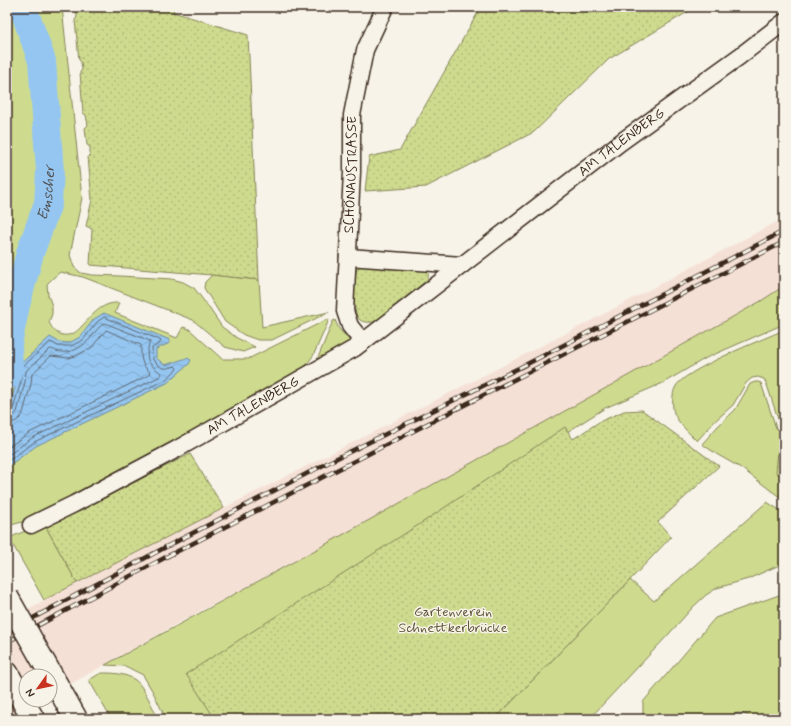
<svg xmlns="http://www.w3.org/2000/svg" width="791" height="726" viewBox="0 0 791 726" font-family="Mynerve,sans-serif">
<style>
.built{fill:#f5e0d6}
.grass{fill:#cedb8e;stroke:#848256}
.park{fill:url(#park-dots);stroke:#848256}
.water{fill:url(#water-waves);stroke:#71889d}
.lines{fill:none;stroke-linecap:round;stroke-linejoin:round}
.shore{stroke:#5f6872;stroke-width:1}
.river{stroke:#95c6f1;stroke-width:28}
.minor-casing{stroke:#3b2a1e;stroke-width:19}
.motorway-casing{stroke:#3b2a1e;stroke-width:25}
.minor{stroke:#f7f3e8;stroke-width:16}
.motorway{stroke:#f7f3e8;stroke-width:22}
.rail-casing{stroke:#3b2a1e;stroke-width:4.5}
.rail{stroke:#f7f3e8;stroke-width:3;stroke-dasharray:9;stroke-linecap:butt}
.motorway-bridge-casing{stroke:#3b2a1e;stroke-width:25;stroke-linecap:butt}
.motorway-bridge{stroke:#f7f3e8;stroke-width:22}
.labels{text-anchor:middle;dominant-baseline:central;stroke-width:3;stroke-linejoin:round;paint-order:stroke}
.street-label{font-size:14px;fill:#3b2a1e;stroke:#f7f3e8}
.park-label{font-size:14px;fill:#60563a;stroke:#f7f3e8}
.water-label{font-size:15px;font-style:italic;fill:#525153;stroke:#f7f3e8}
</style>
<defs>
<pattern id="park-dots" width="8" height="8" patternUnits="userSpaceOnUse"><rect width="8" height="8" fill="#cedb8e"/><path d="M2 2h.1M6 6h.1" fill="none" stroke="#b2bc7a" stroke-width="1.8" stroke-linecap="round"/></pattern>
<pattern id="water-waves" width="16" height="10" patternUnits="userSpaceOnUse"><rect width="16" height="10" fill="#95c6f1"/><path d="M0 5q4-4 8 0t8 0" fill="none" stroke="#81aace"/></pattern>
</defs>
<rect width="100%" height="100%" fill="#f7f3e8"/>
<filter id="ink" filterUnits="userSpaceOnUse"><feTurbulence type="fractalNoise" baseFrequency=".025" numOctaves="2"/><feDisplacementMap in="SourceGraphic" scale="8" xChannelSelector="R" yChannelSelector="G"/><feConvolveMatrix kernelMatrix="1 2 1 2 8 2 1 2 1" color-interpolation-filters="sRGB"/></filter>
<g filter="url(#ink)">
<path class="built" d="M 784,218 L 784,286 L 761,301 L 606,388 L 328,543 L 173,626 L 50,696 L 50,676 L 26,676 L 26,700 L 43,700 L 9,719 L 7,719 L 7,620 L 77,583 L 600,316 Z"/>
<g class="grass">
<path d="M 7,7 L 62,7 L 82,198 L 70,255 L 74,267 L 81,273 L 92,275 L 120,276 L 172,279 L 183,282 L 194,288 L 207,305 L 222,327 L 237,338 L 255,347 L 243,352 L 225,347 L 193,320 L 83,277 L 60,272 L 53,278 L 47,284 L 48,295 L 52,306 L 52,314 L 49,322 C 53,332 62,339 74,333 C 76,332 79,329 81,327 C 92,316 101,302 119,303 L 115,313 L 177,338 L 183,327 L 189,329 L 222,359 L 248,359 L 328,319 L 329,320 L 313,356 L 301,372 L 39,517 L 15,524 L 7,525 Z"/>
<path d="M 212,275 L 259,280 L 262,327 L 329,312 L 272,340 L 258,340 L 244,335 L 225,322 L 204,288 L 205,282 Z"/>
<path d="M 784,286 L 784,324 L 706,358 L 663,383 L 605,408 L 318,590 L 361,719 L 166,719 L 153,692 L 143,675 L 125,666 L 105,665 L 328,543 L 606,388 L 761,301 Z"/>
<path d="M 335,320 L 339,329 L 350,341 L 351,345 L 315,365 L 333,321 Z"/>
<path d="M 784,330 L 784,429 L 779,422 L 767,385 L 764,379 L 758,377 L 752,378 L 746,383 L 733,405 L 715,421 L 697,441 C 690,434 677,422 674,413 C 672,407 672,394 675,388 C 681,371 764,339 784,330 Z"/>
<path d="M 755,382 L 758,382 L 761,383 L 776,428 L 784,434 L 784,450 L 778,451 L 781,477 L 784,477 L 784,494 L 781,498 L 741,468 L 718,455 L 702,444 L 718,426 L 735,410 L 750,384 Z"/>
<path d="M 161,461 L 165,468 L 46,527 L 77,583 L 44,600 L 9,538 L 44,523 Z"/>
<path d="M 767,502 L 784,513 L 784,563 L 748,579 L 717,588 L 706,595 L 693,607 L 668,635 L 589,719 L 495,719 L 630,580 L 654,601 Z"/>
<path d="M 779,595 L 784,599 L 784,719 L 753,719 L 747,715 L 738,713 L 722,719 L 643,719 L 643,702 L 715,618 Z"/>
<path d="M 101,673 C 113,673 125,673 135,680 C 143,685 154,710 158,719 L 111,719 L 89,680 Z"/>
</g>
<g class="park">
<path d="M 73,7 L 175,7 L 173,12 L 248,35 L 259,280 L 212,275 L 90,265 L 92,229 L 86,226 L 92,200 L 88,157 L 90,155 L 90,147 L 87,145 L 85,128 L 88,125 L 86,115 L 83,113 L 80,72 L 82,70 L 81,62 L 79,60 L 75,20 L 77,17 L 76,10 Z"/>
<path d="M 481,7 L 696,7 L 609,59 L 534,132 L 426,187 L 365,191 L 369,157 L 400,150 Z"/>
<path d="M 361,266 L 425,269 C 429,273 429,276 427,280 L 375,322 C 370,322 364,323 360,320 C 351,313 355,282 356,271 L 357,268 Z"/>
<path d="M 642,410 L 719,466 L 658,522 L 671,537 L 630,580 L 495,719 L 215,719 L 186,674 L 423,522 L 565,427 L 573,439 L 599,422 L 624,411 Z"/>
<path d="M 784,450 L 784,477 L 781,477 L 776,472 L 778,451 Z"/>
<path d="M 190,454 L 224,508 L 77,583 L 46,527 Z"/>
</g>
<path class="water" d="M 104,313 L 170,340 L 170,343 L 156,349 L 156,358 L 165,365 L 187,358 L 191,360 L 189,364 L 167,383 L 36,446 L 7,467 L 7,415 L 17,380 L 17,367 L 50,337 L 59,342 L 69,343 L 80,337 L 94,319 Z"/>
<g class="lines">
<g class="shore">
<path d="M 7,412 L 11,412 L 13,409 L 21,381 L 21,368 L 50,342 L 51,342 L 58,346 L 71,346 L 83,340 L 97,322 L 104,317 L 160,340 L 161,341 L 160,343 L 155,346 L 152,348 L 153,360 C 162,369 163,370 175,366 L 177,368 L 176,370 L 165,380 L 34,442 L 7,462"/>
<path d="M 7,417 L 13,416 L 17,412 L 25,382 L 26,371 L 50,349 C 52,349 54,350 56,351 C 70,355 84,347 92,336 C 96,331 99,326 105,323 L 150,341 C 145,359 146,362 161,373 L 161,376 L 32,438 L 7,456"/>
<path d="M 7,423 C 15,423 20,420 23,413 L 31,384 L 32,374 L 51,356 L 69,358 L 75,356 L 91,348 L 106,330 L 141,345 C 141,357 140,364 150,372 L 149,375 L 29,433 L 7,448"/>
</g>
<path class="river" id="s1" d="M 7,376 L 9,367 L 8,344 L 16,305 L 30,253 L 48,203 L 50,171 L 42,61 L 25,13 L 25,7"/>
<defs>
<g id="minor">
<path d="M 348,257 L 462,265"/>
<path id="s2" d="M 363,342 L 350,326 L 345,311 L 352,172 L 352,115 L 365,50 L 385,7"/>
<path id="s3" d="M 31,525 L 74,504 L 177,449 L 355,348 L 621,142 L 740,56 L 784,22"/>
</g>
<path id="motorway" d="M 7,673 L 33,719"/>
</defs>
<use href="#minor" class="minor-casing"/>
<use href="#motorway" class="motorway-casing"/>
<use href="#minor" class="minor"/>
<use href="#motorway" class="motorway"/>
<defs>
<g id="rail">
<path d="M 7,632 L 164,548 L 335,459 L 527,364 L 784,231"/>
<path d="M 7,642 L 168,556 L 784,242"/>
</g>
</defs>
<use href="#rail" class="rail-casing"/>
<use href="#rail" class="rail"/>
<defs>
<path id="motorway-bridge" d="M 7,597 L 76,719"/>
</defs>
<use href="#motorway-bridge" class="motorway-bridge-casing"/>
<use href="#motorway-bridge" class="motorway-bridge"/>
</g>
</g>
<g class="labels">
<g class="street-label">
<text stroke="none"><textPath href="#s3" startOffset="706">AM TALENBERG</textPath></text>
<text stroke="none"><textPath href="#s2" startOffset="173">SCHÖNAUSTRASSE</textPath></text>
<text stroke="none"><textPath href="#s3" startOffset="252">AM TALENBERG</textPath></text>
</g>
<g class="park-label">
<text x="453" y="612">Gartenverein<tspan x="453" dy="16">Schnettkerbrücke</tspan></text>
</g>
<g class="water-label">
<text stroke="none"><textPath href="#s1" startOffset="189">Emscher</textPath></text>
</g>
</g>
<rect width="791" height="726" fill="none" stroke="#f7f3e8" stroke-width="24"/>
<rect x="12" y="12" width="767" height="702" fill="none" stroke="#3b2a1e" stroke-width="1.5" filter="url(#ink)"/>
<g transform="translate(38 688) rotate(237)"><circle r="19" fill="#f7f3e8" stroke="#aca397"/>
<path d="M0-3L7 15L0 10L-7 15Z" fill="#c8321e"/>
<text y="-6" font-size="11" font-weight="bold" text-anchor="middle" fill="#3b2a1e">N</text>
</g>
</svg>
